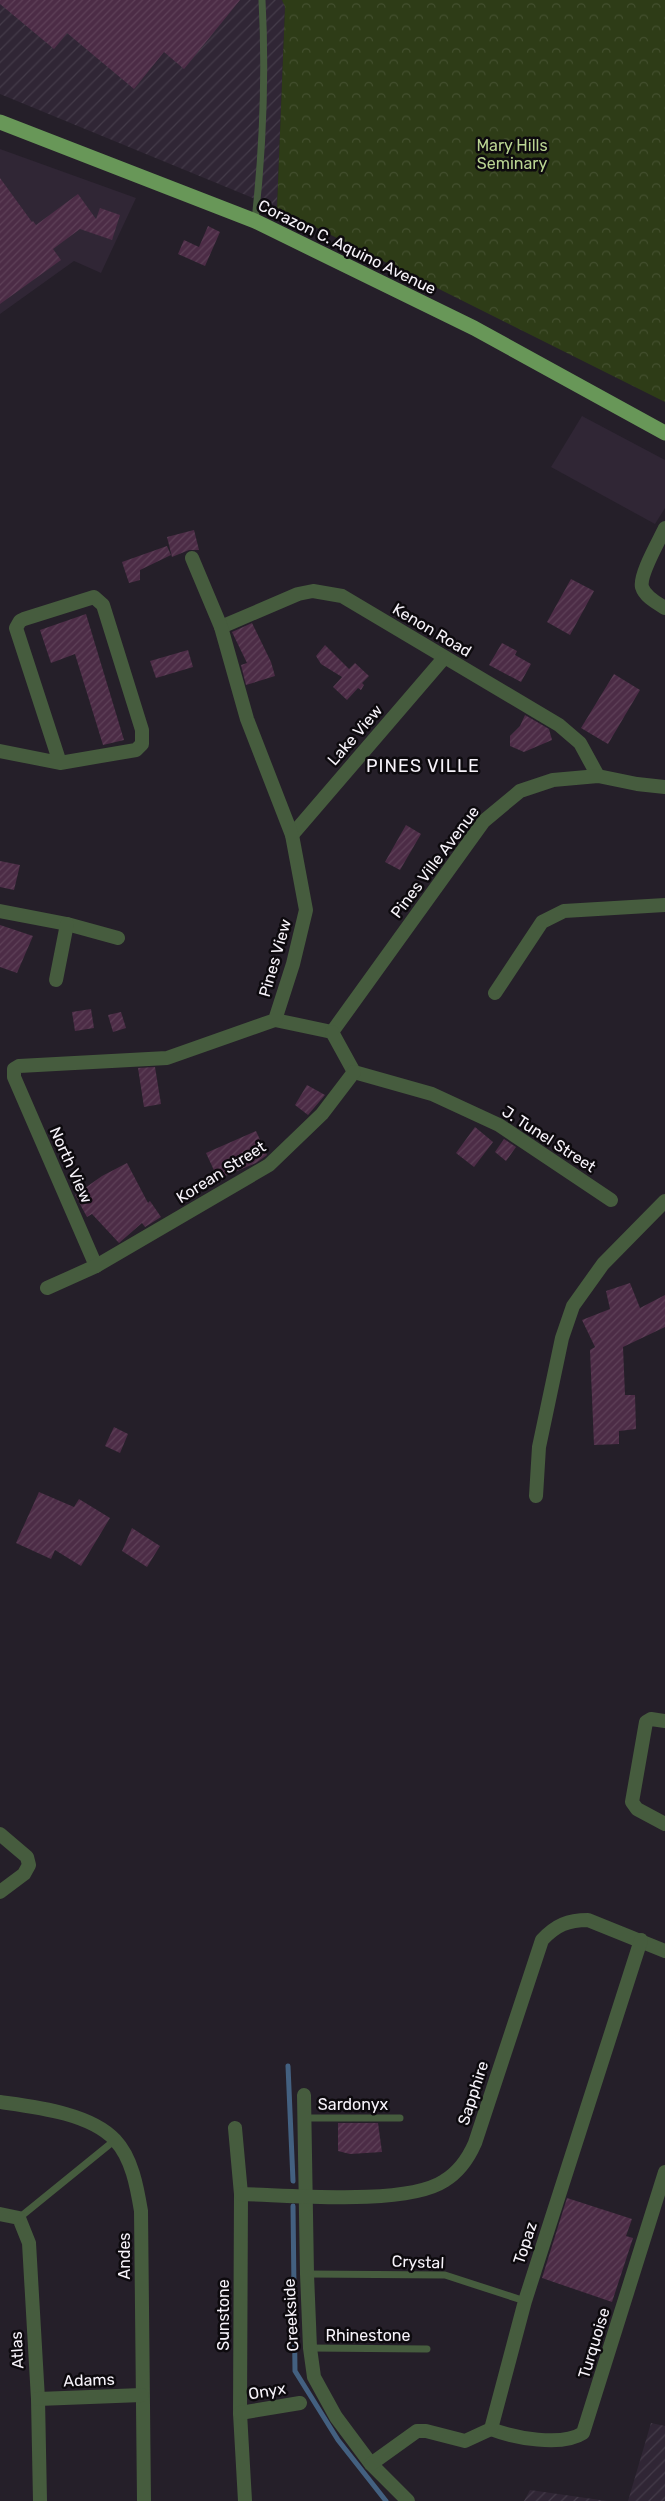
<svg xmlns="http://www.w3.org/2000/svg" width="665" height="2501" viewBox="0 0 665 2501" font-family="Rubik,sans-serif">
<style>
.built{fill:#302635}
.industrial{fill:url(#industrial-furrows)}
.forest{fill:url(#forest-crowns)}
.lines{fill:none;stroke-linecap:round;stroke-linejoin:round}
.stream{stroke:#436080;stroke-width:5}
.building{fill:url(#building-hatch)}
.service{stroke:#465c3e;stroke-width:7}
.minor{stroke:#465c3e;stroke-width:14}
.primary{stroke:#689758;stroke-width:15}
.labels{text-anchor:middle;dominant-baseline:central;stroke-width:5;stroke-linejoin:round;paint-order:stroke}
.park-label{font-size:16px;fill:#bad593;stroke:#0d0a0e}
.street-label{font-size:16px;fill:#f7f3fa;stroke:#0d0a0e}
.neighbourhood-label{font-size:18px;letter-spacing:1px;fill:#f7f3fa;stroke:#0d0a0e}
</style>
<defs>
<pattern id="industrial-furrows" width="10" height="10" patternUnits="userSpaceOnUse" patternTransform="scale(1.25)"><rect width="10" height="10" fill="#302635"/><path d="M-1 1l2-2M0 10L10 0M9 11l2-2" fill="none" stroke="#443b49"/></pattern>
<pattern id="forest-crowns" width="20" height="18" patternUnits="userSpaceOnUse" patternTransform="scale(1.25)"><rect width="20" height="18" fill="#2e3c17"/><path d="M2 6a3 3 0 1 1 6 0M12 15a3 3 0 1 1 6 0" fill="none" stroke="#434f2e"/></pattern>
<pattern id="building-hatch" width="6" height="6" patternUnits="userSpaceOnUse" patternTransform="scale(1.25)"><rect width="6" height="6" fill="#4c2c46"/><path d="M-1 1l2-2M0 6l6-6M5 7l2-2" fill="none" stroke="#5e4158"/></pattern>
</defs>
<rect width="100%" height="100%" fill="#251f29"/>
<g class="built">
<path d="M 0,149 L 136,198 L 101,273 L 74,261 L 0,314 Z"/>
<path d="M 582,416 L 665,460 L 665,508 L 655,524 L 551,467 Z"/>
</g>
<g class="industrial">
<path d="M 0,0 L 282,0 L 285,7 L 277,208 L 0,94 Z"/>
<path d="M 651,2423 L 665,2426 L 665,2501 L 628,2501 Z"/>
<path d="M 530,2490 L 607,2501 L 524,2501 Z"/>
</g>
<path class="forest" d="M 282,0 L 665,0 L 665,402 L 277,208 L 285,7 Z"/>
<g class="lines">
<g class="stream">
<path d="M 288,2066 L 293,2181"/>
<path d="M 293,2206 L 295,2371 L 338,2440 L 386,2501"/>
</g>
</g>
<g class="building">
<path d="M 0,0 L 240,0 L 184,69 L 164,52 L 134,89 L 67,33 L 54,49 L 0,4 Z"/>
<path d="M 0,178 L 32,222 L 33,221 L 36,225 L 78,194 L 96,219 L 100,208 L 120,215 L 112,240 L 80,229 L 53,249 L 61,260 L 0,304 Z"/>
<path d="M 208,226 L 220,232 L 205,266 L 178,254 L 184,240 L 199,247 Z"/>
<path d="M 194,530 L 199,550 L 189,550 L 172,557 L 167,537 Z"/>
<path d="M 167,546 L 171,555 L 140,570 L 140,580 L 129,583 L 122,562 Z"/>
<path d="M 571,579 L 594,591 L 570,635 L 547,622 Z"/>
<path d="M 86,614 L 124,740 L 103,745 L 75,654 L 51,663 L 40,630 Z"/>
<path d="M 252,623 L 271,662 L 275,676 L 246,685 L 241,665 L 247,663 L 232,632 Z"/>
<path d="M 502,643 L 517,651 L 515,655 L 531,664 L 521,682 L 489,665 Z"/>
<path d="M 325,645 L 349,669 L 355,663 L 369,676 L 362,683 L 364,685 L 361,690 L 358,688 L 347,700 L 333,687 L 342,677 L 321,664 L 316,656 Z"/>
<path d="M 188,650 L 193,667 L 156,678 L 150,661 Z"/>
<path d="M 614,674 L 640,690 L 608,744 L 581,728 Z"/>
<path d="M 525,715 L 549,729 L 552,740 L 524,752 L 510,746 L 510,736 L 520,726 Z"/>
<path d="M 406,825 L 421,834 L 400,870 L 385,862 Z"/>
<path d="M 0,861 L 20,865 L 14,890 L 0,887 Z"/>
<path d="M 0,925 L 33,936 L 17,973 L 0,967 Z"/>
<path d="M 91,1009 L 94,1028 L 75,1031 L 72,1012 Z"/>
<path d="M 121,1012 L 126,1028 L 113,1032 L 108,1015 Z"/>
<path d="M 155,1067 L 161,1104 L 144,1107 L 138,1068 Z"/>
<path d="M 307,1085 L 325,1095 L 308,1115 L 295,1105 Z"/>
<path d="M 475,1127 L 493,1142 L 474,1167 L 456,1153 Z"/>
<path d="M 256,1131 L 267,1155 L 256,1163 L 218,1179 L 206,1153 Z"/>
<path d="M 504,1139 L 516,1147 L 506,1161 L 495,1152 Z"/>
<path d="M 127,1163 L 148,1203 L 150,1201 L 161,1217 L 145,1227 L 142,1223 L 119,1243 L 92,1214 L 87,1217 L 75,1195 L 102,1176 Z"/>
<path d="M 630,1283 L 640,1308 L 665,1295 L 665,1327 L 623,1347 L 625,1395 L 635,1395 L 636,1429 L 619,1431 L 619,1444 L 594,1445 L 590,1350 L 595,1347 L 582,1320 L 610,1309 L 606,1291 Z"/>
<path d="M 114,1427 L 128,1434 L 120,1453 L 105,1446 Z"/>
<path d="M 39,1492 L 74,1507 L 79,1499 L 110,1518 L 81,1566 L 55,1550 L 51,1559 L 16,1543 Z"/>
<path d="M 132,1528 L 160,1546 L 147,1567 L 122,1551 Z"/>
<path d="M 338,2123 L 378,2123 L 382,2152 L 350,2154 L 338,2151 Z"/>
<path d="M 567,2198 L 632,2219 L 626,2236 L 633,2238 L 612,2302 L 542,2278 Z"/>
</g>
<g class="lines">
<g class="service">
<path d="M 255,221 C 263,147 266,74 262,0"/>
<path d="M 306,2118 L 400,2118"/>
<path d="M 19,2218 L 115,2140"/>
<path d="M 307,2274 L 445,2275 L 525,2301"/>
<path d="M 310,2348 L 427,2349"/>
</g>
<g class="minor">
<path d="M 665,528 C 659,541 639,575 642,587 C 645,597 657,603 665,608"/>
<path d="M 221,627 L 298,594 L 313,591 L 342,596 L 559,725 L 580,743 L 598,776"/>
<path d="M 0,751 L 60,763 L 136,750 L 142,744 L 142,730 L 103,605 L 94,597 L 24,619 L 20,621 L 16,628 L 60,763"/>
<path d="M 292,835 L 444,658"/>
<path d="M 0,911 L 67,924 L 118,938"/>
<path d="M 56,980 L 67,924"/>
<path d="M 495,993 L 542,922 L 564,911 L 665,905"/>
<path d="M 275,1020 L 332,1032"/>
<path d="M 332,1032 L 484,821 L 520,791 L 553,780 L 598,776 L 637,784 L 665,787"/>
<path d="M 332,1032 L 354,1072"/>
<path d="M 354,1072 L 432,1094 L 499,1125 L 611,1200"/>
<path d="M 96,1266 L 14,1077 L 14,1069 L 19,1066 L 167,1058 L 275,1020 L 293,964 L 306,910 L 292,835 L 247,719 L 221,627 L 192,558"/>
<path d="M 47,1288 L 96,1266 L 269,1165 L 322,1114 L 354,1072"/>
<path d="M 536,1496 L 539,1447 L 562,1338 L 573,1306 L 603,1264 L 665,1201"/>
<path d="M 665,1721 L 651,1719 L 646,1722 L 632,1802 L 637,1809 L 665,1824"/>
<path d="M 0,1834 L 27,1857 L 29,1865 L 24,1874 L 0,1892"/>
<path d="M 304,2095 L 307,2274 L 310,2348 L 314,2377 L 336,2417 L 371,2464 L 408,2501"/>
<path d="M 0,2102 C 35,2107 90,2113 115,2140 C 132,2158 137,2187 141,2211 L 144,2501"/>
<path d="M 235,2128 L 241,2194 L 240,2413 L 245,2501"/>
<path d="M 241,2194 C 289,2195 406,2206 444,2181 C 459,2172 468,2159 475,2143 L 542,1940 C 556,1925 568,1920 588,1920 L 665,1951"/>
<path d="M 0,2214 L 19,2218 L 29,2243 L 38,2399 L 40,2501"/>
<path d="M 38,2399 L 142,2395"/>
<path d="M 240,2413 L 300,2403"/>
<path d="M 491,2429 C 514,2438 562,2447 583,2433 L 665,2172"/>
<path d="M 371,2464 L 417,2431 L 426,2431 L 465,2441 L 491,2429 L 525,2301 L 641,1940"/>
</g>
<path class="primary" d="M 0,122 L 255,221 L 474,328 L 665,433"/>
</g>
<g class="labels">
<g class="park-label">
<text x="512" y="145">Mary Hills<tspan x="512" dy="18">Seminary</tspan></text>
</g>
<g class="street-label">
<text transform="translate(347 247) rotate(26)">Corazon C. Aquino Avenue</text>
<text transform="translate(432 630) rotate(31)">Kenon Road</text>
<text transform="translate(355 735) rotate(-49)">Lake View</text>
<text transform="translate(435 862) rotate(-53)">Pines Ville Avenue</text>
<text transform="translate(275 958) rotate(-74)">Pines View</text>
<text transform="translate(549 1139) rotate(33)">J. Tunel Street</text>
<text transform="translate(71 1165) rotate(66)">North View</text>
<text transform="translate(221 1172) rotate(-32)">Korean Street</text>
<text transform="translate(473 2093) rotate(-72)">Sapphire</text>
<text x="353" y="2104">Sardonyx</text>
<text transform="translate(525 2243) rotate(-72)">Topaz</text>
<text transform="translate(124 2256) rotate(-90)">Andes</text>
<text transform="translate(418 2262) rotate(2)">Crystal</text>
<text transform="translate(223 2315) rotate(-90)">Sunstone</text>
<text transform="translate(291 2315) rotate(-93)">Creekside</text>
<text x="368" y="2335">Rhinestone</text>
<text transform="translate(594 2343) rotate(-73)">Turquoise</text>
<text transform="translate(17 2350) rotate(-93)">Atlas</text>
<text transform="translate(89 2380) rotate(-2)">Adams</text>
<text transform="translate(267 2391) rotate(-9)">Onyx</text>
</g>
<g class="neighbourhood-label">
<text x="423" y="766">PINES VILLE</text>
</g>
</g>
</svg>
